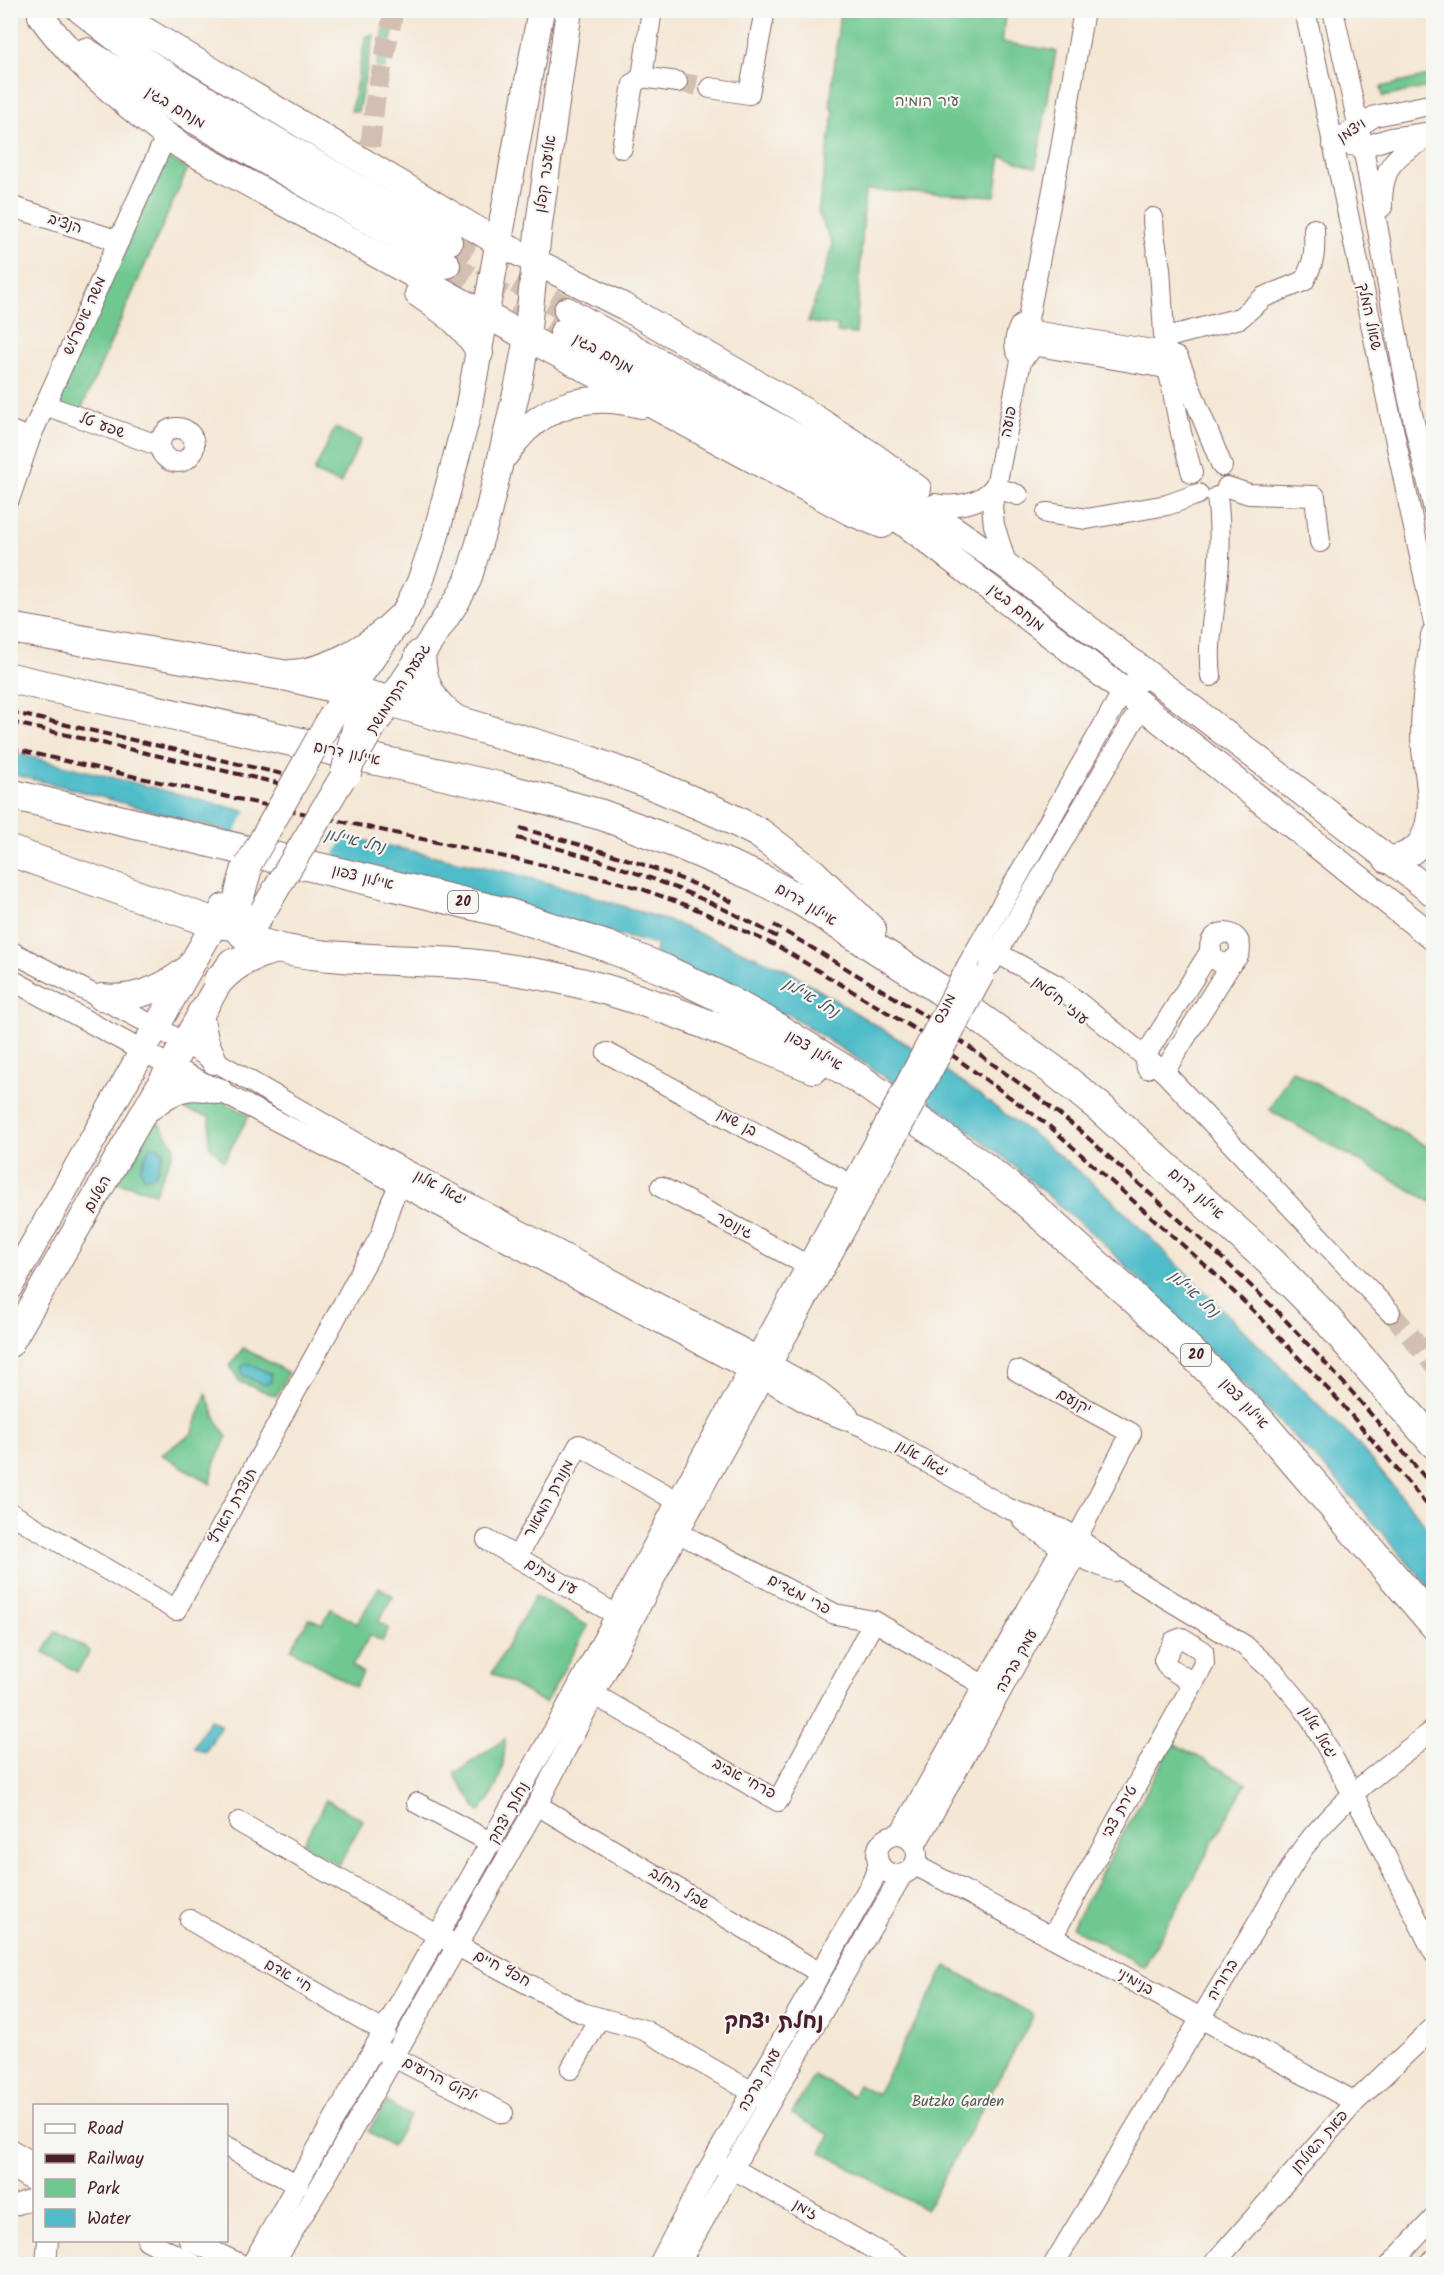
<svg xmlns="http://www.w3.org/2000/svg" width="1444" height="2275" viewBox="0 0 1444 2275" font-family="Kalam,'Playpen Sans Hebrew',sans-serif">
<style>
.green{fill:#6ec88f;stroke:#5c745d;stroke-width:1.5}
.water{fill:#50bdc9;stroke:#4d6e7a;stroke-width:1.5}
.pier{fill:#f4e7d4}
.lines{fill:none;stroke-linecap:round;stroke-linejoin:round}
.minor-tunnel{stroke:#d2bfb2;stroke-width:20;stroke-dasharray:20 10;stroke-linecap:butt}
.major-tunnel{stroke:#d2bfb2;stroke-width:26;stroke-dasharray:26 13;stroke-linecap:butt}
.minor-casing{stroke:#866566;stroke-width:22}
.major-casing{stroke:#866566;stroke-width:28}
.highway-casing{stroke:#866566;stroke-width:32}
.minor{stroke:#fff;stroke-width:20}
.major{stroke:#fff;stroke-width:26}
.highway{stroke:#fff;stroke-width:30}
.rail{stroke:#4a1f2b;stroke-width:4;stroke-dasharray:9 4.5;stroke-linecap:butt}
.minor-bridge-casing{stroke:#866566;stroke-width:22;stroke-linecap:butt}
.major-bridge-casing{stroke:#866566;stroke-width:28;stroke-linecap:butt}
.highway-bridge-casing{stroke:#866566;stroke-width:32;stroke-linecap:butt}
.minor-bridge{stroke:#fff;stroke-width:20}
.major-bridge{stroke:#fff;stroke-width:26}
.highway-bridge{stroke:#fff;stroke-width:30}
.labels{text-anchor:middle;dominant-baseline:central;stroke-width:4.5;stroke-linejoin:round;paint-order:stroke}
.shield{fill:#f6f6f2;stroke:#7e6067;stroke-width:1.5}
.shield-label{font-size:14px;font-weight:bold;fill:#4a1f2b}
.park-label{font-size:15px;fill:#575a4e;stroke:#f6f6f2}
.street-label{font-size:15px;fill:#4a1f2b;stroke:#f6f6f2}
.water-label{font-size:16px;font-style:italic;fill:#4c5662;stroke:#f6f6f2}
.district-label{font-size:21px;font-weight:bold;fill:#4a1f2b;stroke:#f6f6f2}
</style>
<rect width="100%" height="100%" fill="#f6f6f2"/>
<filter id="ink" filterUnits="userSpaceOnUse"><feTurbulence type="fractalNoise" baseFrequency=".0167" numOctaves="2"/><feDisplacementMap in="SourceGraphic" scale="12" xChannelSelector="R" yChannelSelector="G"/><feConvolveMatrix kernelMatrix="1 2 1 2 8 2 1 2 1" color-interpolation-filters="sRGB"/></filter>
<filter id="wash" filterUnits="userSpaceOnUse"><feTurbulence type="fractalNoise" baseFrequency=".008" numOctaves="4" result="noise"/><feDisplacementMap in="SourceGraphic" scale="24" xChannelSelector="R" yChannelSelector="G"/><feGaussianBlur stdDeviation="1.35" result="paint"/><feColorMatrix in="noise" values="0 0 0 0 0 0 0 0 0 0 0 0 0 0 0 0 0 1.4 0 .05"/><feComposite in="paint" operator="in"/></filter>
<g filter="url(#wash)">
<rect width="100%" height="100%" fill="#f4e7d4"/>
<g class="green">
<path d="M 388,11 L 397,11 L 385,69 L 376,67 Z"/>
<path d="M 840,11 L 1006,11 L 1001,42 L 1056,51 L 1036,167 L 1001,156 L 995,196 L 865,190 L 856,334 L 837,332 L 838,326 L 808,322 L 833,245 L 818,212 L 834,111 L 830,107 Z"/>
<path d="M 374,35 L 358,112 L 351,111 L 366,36 Z"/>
<path d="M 1433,75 L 1433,86 L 1383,97 L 1381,87 Z"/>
<path d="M 162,156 L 188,168 L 79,414 L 52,402 Z"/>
<path d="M 335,428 L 361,440 L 340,484 L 314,472 Z"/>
<path d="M 1292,1070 L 1433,1150 L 1433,1203 L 1269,1110 Z"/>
<path d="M 215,1097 L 249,1115 L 224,1161 L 209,1145 L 210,1117 L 185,1110 L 182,1103 Z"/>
<path d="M 155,1118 L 175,1147 L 155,1193 L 114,1181 Z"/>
<path d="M 243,1348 L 289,1373 L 276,1396 L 240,1382 L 230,1366 Z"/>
<path d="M 206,1394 L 216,1419 L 227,1437 L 214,1464 L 211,1484 L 161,1454 L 192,1434 Z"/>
<path d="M 379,1587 L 393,1596 L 378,1622 L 389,1628 L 382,1641 L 370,1635 L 352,1666 L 363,1673 L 355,1687 L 291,1649 L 309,1618 L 322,1624 L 331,1609 L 357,1624 Z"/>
<path d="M 535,1596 L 588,1626 L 545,1703 L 492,1673 Z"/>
<path d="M 56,1631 L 90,1651 L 77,1672 L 44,1652 Z"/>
<path d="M 505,1739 C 505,1767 498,1792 479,1812 L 454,1774 Z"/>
<path d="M 1173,1743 L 1246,1783 L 1144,1967 L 1072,1927 Z"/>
<path d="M 326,1800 L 363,1820 L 339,1865 L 302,1845 Z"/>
<path d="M 946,1966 L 1034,2015 L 926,2210 L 821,2152 L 830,2135 L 792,2114 L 814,2075 L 852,2096 L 858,2085 L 877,2094 Z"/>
<path d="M 386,2102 L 410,2116 L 392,2146 L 368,2132 Z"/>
</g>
<g class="water">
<path d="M 11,752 L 348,837 L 511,873 L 573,890 L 674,923 L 785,969 L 911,1047 L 957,1079 L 1035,1136 L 1107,1195 L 1356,1442 L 1433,1534 L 1433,1592 L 1335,1478 L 1101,1241 L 1002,1156 L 938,1107 L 885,1077 L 787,1013 L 782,1014 L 654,956 L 657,945 L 364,869 L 61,786 L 11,774 Z"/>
<path d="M 150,1147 L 159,1147 L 164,1153 L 154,1176 L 144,1178 L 140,1168 Z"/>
<path d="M 248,1363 L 271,1374 L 271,1382 L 264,1385 L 243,1375 L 241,1367 Z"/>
<path d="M 210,1719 L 221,1725 L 205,1753 L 194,1747 Z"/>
</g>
<path class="pier" d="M 248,809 L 345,834 L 330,863 L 233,836 Z"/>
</g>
<g filter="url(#ink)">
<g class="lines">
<g class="minor-tunnel">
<path d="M 677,82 L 710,88"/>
<path d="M 367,176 L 375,102 L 394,10"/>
<path d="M 1390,1312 C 1406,1329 1419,1348 1434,1365"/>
</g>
<g class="major-tunnel">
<path d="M 449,242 L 567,310"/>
<path d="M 447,265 L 563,332"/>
</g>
<defs>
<g id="minor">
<path d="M 1305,10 L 1434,623"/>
<path d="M 1333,10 L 1363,147 L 1408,396 L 1434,510"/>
<path d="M 642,77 L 677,82"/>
<path d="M 710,88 L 749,94 L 765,10"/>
<path d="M 1332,143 L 1375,116 L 1434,104"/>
<path d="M 1350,145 L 1363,147 L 1391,138 L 1426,133"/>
<path d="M 622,148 L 633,84 L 642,77 L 652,10"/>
<path d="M 10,206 L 119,241"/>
<path d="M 1382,207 C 1381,163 1398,153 1434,135"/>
<path d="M 1153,218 L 1154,235 L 1160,268 L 1166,368 L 1170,377 L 1181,433 L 1192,473"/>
<path d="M 1023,324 L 1030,325 C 1035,335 1034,350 1025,356 L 1019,355 C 1012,347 1016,334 1020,326 Z"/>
<path d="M 1027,324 L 1060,154 L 1084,10"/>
<path d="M 1033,331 L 1165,352 L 1178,358 L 1222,466"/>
<path d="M 1164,338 L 1240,318 L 1264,297 L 1304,281 C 1315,261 1315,252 1314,229"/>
<path d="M 1032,345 L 1166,368 L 1175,361"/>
<path d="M 45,405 L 160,446"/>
<circle cx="177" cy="445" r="17"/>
<path d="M 10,431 L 30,438"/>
<path d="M 994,487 L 1018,495"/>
<path d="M 1227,487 L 1249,494 L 1315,496 L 1320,542"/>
<path d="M 10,497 L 30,438 L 166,136"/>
<path d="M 935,504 C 955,508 981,504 994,487"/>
<path d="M 1047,513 L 1087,519 L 1167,505 L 1198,494"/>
<path d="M 1007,566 L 994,525 L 992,506 L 1022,356"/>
<path d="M 1211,676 C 1207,645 1214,615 1217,585 C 1220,556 1221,525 1217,497"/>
<circle cx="1225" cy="948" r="15"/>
<path d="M 980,944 L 1058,986 L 1164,1072 L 1390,1312"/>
<path d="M 10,951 L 158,1028 L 374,1153 L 751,1353 L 819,1391 L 848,1414"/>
<path d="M 990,965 L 1141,707"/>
<path d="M 967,966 L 1123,691 L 1135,682 L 1151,678"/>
<path d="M 10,979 L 144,1052 L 400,1185 L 764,1378 L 813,1407 L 867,1428 L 1007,1508 L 1062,1529 L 1077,1538 L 1131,1577 L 1244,1645 L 1274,1672 L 1301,1704 L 1312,1720 L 1370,1825 L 1434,1953"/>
<path d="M 607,1053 L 861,1190"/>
<path d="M 1147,1068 L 1145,1056 L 1211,950"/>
<path d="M 1164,1072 L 1234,959"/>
<path d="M 661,1187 L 807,1265"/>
<path d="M 10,1513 L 176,1610 L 382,1233 C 387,1214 393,1190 408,1177"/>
<path d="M 1023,1520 C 1051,1543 1080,1559 1114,1571"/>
<path d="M 679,1533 L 835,1614 L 874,1621 L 983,1685"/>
<path d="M 487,1540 L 615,1614"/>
<path d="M 517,1557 L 579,1445 L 677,1501"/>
<path d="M 589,1686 L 595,1695 L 778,1801 L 874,1621"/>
<path d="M 417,1803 L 492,1843"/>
<path d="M 537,1805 L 820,1973"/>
<path d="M 239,1822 L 439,1936 L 582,2013 L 644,2030 L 770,2102"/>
<path d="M 899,1835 L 1062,1548 L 1068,1541 L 1077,1538 L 1131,1433 L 1017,1371"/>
<circle cx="897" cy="1855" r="20"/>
<path d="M 915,1846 L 1076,1556 L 1078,1549 L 1077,1538"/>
<path d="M 915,1865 L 1052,1937 L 1355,2102"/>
<path d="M 190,1920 L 385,2032"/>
<path d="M 1052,1937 L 1204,1664 L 1203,1651 L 1182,1638 L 1174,1641 L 1164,1660 L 1168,1667 L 1188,1680 L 1189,1688"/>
<path d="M 382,2051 L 503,2113"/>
<path d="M 571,2069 L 599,2018"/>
<path d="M 226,2146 L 298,2185"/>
<path d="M 10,2149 L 34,2163"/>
<path d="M 722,2166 L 732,2168 L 900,2264"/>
<path d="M 10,2167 L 34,2182"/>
<path d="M 10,2207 L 34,2198"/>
<path d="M 147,2240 L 193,2264"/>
<path d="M 189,2240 L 240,2264"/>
<path d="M 46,2264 L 48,2240"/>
<path d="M 252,2264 L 562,1716 L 677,1501 L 881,1131"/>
<path d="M 273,2264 L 325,2178 L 537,1805 L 682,1526 L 895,1140"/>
<path d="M 659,2264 L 707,2172 L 872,1882 L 879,1864"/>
<path d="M 679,2264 L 770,2102 L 902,1875"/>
<path d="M 1054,2264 L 1301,1851 C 1340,1799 1382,1769 1434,1730"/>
<path d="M 1214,2264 L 1355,2102 L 1434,2027"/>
<path d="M 1391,2264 L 1434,2218"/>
<path d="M 1428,2264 L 1434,2259"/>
</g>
<g id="major">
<path d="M 80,10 L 145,61 L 184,86 L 449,242"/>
<path d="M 111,10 L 499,243 L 623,306 L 801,409 L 875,457 L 918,489"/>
<path d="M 41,16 C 66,51 95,77 128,105 C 146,120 163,134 183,147 L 486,315 L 850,512 L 882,525"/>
<path d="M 86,51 L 180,112 L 447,265"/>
<path d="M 418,294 C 443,311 465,325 480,353"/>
<path d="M 567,310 C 672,371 780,426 885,486 C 927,510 967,538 1007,566 L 1434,894"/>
<path d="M 563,332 L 903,522 L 1097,670 L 1434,938"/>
<path d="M 506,454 C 538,405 585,391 641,405"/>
<path d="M 338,706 L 405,612 L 420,582 L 435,538 L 467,416 L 541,10"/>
<path d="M 380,717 L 457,601 L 468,580 L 488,513 L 519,381 L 527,337 L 539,224 L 569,10"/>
<path d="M 1387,860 C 1401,857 1414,854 1422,841 C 1440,810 1425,769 1424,736 C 1424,703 1429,670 1434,636"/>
<path d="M 101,997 C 132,1001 162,989 186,970"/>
<path d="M 200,1013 L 205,1040 L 214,1061"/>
<path d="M 151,1107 C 174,1087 191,1083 219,1091"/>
<path d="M 10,1286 L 224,907"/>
<path d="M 10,1344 L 231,962"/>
</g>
<g id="highway">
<path d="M 10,628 L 288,676 L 390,701 L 579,757 L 656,786 L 722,814 L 759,833 L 813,874 L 871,930"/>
<path d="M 420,655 C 421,683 431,704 455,720"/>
<path d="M 291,675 C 330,673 372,647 399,620"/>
<path d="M 10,678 L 498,787 L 602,815 L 679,844 L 757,877 L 802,901 L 939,989 L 1053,1070 L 1098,1106 L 1271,1262 L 1324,1316 L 1434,1443"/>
<path d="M 10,794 L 503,912 L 606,946 L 665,970 L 725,999 L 765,1021 L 862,1081 L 981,1165 L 1020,1196 L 1165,1326 L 1258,1419 L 1434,1624"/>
<path d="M 10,851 L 215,923 L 235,925 L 257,917"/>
<path d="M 248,865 C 243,881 229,922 245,935 C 278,962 420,959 468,964 C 517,969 577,980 624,995 C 689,1015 751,1043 814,1068"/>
<path d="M 219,980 C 236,962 254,953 278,948"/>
</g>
</defs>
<use href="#minor" class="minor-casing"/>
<use href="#major" class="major-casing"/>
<use href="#highway" class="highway-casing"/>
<use href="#minor" class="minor"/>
<use href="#major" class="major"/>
<use href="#highway" class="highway"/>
<g class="rail">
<path d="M 10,712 L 287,775"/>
<path d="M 10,722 L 282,784"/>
<path d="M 10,748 L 118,773 L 607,879 L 642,889 L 696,909 L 779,947 L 923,1034 L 1048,1125 L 1213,1272 L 1265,1322 L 1340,1402 L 1434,1513"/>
<path d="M 520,828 C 593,848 666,868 734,903"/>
<path d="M 517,838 C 609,860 697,891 779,938"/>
<path d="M 774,925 L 932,1020 L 1034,1094 L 1078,1129 L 1224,1260 L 1277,1311 L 1352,1392 L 1434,1488"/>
</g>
<defs>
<g id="minor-bridge">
<path d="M 881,1131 L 967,966"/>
<path d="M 895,1140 L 984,975"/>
</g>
<g id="major-bridge">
<path d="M 248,865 L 333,714"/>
<path d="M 263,911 L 374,725"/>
</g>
<path id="highway-bridge" d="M 346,773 L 359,721"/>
</defs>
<use href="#minor-bridge" class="minor-bridge-casing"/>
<use href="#major-bridge" class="major-bridge-casing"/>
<use href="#highway-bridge" class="highway-bridge-casing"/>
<use href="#minor-bridge" class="minor-bridge"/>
<use href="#major-bridge" class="major-bridge"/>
<use href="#highway-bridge" class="highway-bridge"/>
</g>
</g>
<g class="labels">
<g class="shield">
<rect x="448" y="891" width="30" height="22" rx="4.5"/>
<rect x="1181" y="1344" width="30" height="22" rx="4.5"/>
</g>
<g class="shield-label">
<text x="463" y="902">20</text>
<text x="1196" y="1355">20</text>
</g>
<g class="park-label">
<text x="927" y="102">עיר הומיה</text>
<text x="958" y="2102">Butzko Garden</text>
</g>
<g class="street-label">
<text transform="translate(175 108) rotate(31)">מנחם בגין</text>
<text transform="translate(1352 131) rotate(-33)">ויצמן</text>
<text transform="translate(546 174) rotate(-82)">אליעזר קפלן</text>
<text transform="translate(65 224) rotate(18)">הנציב</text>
<text transform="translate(85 316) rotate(-66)">משה איסרליש</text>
<text transform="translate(1369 317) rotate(78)">שאול המלך</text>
<text transform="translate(603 354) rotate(29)">מנחם בגין</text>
<text transform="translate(1009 422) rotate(-79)">פועה</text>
<text transform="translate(102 426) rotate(20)">שפע טל</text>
<text transform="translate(1016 608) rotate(38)">מנחם בגין</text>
<text transform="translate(399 689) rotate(-57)">גבעת התחמושת</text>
<text transform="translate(347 754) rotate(12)">איילון דרום</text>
<text transform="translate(363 878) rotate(14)">איילון צפון</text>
<text transform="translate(806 905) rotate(31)">איילון דרום</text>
<text transform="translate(1060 1001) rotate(39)">עוזי חיטמן</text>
<text transform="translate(945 1009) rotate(-62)">מוזס</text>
<text transform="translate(814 1051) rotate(31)">איילון צפון</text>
<text transform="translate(737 1123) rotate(28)">בן שמן</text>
<text transform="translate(440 1188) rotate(28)">יגאל אלון</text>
<text transform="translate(98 1194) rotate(-60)">השלום</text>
<text transform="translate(1196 1194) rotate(42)">איילון דרום</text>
<text transform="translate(734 1226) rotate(28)">גינוסר</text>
<text transform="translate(1074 1402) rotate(29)">יקנעם</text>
<text transform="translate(1244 1404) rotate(47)">איילון צפון</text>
<text transform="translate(922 1459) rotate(30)">יגאל אלון</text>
<text transform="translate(549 1499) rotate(-61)">מנורת המאור</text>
<text transform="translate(233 1506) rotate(-61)">תוצרת הארץ</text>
<text transform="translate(551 1577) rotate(30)">עין זיתים</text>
<text transform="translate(799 1595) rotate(28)">פרי מגדים</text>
<text transform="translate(1017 1661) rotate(-61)">עמק ברכה</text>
<text transform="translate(1318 1733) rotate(59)">יגאל אלון</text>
<text transform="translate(744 1779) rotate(28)">פרחי אביב</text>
<text transform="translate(1120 1812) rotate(-61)">טירת צבי</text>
<text transform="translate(509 1813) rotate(-61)">נחלת יצחק</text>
<text transform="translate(679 1889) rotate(31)">שביל החלב</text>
<text transform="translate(502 1969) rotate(28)">חפץ חיים</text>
<text transform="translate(288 1976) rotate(30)">חיי אדם</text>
<text transform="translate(1223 1980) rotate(-59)">ברוריה</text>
<text transform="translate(1135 1982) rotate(29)">בנימיני</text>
<text transform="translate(440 2080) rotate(27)">ילקוט הרועים</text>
<text transform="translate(760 2080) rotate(-60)">עמק ברכה</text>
<text transform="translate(1320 2142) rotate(-49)">פאת השולחן</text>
<text transform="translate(805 2210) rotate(30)">זימן</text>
</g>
<g class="water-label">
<text transform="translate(355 841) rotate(13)">נחל איילון</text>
<text transform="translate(811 998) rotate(31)">נחל איילון</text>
<text transform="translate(1194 1294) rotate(42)">נחל איילון</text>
</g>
<g class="district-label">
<text x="774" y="2022">נחלת יצחק</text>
</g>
</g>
<rect width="1444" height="2275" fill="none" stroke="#f6f6f2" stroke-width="36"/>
<rect x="33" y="2104" width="195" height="138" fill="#f6f6f2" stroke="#b1a0a2" stroke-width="1.5"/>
<rect x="45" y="2124" width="30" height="9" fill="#ffffff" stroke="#b1a0a2" stroke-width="1.5"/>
<text x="87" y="2134" font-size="18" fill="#4a1f2b">Road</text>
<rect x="45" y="2154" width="30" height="9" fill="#4a1f2b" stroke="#b1a0a2" stroke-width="1.5"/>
<text x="87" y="2164" font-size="18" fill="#4a1f2b">Railway</text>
<rect x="45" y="2179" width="30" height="18" fill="#6ec88f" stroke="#b1a0a2" stroke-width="1.5"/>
<text x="87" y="2194" font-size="18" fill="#4a1f2b">Park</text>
<rect x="45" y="2209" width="30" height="18" fill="#50bdc9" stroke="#b1a0a2" stroke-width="1.5"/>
<text x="87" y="2224" font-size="18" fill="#4a1f2b">Water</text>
</svg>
